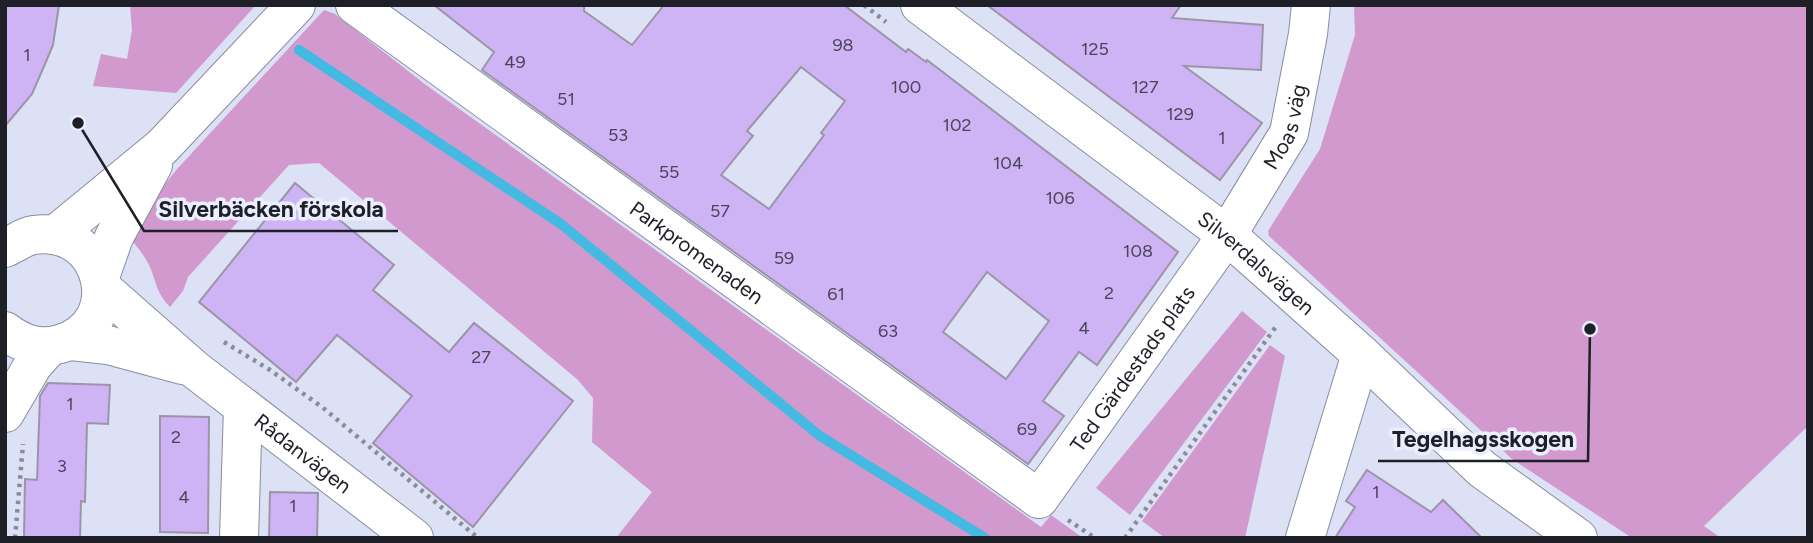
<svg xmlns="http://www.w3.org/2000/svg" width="1813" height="543" viewBox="0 0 1813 543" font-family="Figtree,sans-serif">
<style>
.green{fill:#d199cd}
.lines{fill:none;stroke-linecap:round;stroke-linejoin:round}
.stream{stroke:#44b9e2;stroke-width:10}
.building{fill:#ceb3f5;stroke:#9c95a8;stroke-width:2;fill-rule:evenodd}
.minor-casing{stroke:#898d9f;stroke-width:40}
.path{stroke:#8a8c9b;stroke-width:4.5;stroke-dasharray:3.5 5;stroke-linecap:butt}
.minor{stroke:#fff;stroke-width:38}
.labels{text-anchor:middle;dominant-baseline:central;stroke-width:7;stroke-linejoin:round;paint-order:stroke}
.number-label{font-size:18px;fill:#4b455a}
.street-label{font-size:21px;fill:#1f2027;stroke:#ebeefe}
.leader{fill:none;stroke:#1f2027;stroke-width:2.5}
.callout-dot{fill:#1f2027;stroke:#ebeefe;stroke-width:2.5}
.callout-label{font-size:23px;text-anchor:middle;font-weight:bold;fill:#1f2027;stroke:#ebeefe;stroke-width:7;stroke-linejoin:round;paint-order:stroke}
</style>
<rect width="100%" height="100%" fill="#dde1f5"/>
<g class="green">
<path d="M 130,5 L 256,5 L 176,93 L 93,86 L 101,54 L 127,59 L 132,30 Z"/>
<path d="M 1354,5 L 1808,5 L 1808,426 L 1704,526 L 1721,538 L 1632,538 L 1512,459 L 1269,236 L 1268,231 L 1320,149 L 1355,35 Z"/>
<path d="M 324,10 L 335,14 L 426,85 L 1041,527 L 1051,515 L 1083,538 L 616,538 L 652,492 L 592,442 L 593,398 L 578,380 L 319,163 L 289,165 L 188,277 L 183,291 L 170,307 C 156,292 157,284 150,267 C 145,256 138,248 131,239 L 153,199 L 178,168 Z"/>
<path d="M 1242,311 L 1267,332 L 1130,515 L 1096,488 Z"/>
<path d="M 1270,345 L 1285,356 L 1245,538 L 1165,538 L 1142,521 Z"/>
</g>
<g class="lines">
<path class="stream" d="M 299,50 L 561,224 L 820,436 L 985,538"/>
</g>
<g class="building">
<path d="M 5,5 L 59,5 L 53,45 L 45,64 L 32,94 L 5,126 Z"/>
<path d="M 434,5 L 584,5 L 584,11 L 632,45 L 664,5 L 844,5 L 906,52 L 908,49 L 926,62 L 927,60 L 1178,252 L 1097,365 L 1079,352 L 1043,401 L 1064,416 L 1028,464 L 482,70 L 494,52 ZM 801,67 L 845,101 L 821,133 L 824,135 L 769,209 L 721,175 L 753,136 L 747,131 ZM 987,272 L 1049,321 L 1006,379 L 943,332 Z"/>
<path d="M 987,5 L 1181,5 L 1172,18 L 1263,25 L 1261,70 L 1184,66 L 1262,123 L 1220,180 Z"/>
<path d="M 295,183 L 394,265 L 373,290 L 449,352 L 474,323 L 573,401 L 473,527 L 373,443 L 412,396 L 337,335 L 296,382 L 199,302 Z"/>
<path d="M 48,383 L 110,385 L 108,424 L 87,423 L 85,502 L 81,501 L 80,538 L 24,538 L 25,479 L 37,480 L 40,396 Z"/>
<path d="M 160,416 L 209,417 L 208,533 L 160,532 Z"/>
<path d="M 1367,470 L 1431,512 L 1443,500 L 1482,538 L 1335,538 L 1355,507 L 1346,501 Z"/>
<path d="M 270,492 L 318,493 L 317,538 L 269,538 Z"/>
</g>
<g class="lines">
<defs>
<g id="minor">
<path id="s1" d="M 355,5 L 1039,499 L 1227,235 L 1289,133 L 1308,34 L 1311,5"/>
<path id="s2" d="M 920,5 L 1227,235 L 1361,354 L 1482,469 L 1578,538"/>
<path d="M 55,235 L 162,147 L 296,5"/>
<path d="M 5,248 C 15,244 24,236 34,235 C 105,225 129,324 60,344 C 39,350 22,344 5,331"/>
<path d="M 100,277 L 114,237 L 153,165"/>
<path id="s3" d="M 103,289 L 194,369 L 414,538"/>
<path d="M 71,341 L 108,345 L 182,365"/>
<path d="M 5,413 L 33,365 L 49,347"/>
<path d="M 239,538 L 243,407"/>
<path d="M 1305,538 L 1361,354"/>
</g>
</defs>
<use href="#minor" class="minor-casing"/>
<g class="path">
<path d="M 864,5 L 886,22"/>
<path d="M 224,342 L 270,370 L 322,407 L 478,538"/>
<path d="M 1068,520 L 1095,538"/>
<path d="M 15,538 L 23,444"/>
<path d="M 1125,538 L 1277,325"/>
</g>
<use href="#minor" class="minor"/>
</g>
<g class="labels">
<g class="number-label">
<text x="843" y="45">98</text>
<text x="1095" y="49">125</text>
<text x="27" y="55">1</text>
<text x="515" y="62">49</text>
<text x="906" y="87">100</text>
<text x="1145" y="87">127</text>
<text x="566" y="99">51</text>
<text x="1180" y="114">129</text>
<text x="957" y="125">102</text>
<text x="618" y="135">53</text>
<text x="1222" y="138">1</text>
<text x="1008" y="163">104</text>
<text x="669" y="172">55</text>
<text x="1060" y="198">106</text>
<text x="720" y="211">57</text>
<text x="1138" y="251">108</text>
<text x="784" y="258">59</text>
<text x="1109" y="293">2</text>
<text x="836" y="294">61</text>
<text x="1084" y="328">4</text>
<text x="888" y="331">63</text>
<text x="481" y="357">27</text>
<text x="70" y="404">1</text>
<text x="1027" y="429">69</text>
<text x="176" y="437">2</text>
<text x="62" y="466">3</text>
<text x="1376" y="492">1</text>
<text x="184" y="497">4</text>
<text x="293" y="506">1</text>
</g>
<g class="street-label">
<text stroke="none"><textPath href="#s1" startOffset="1292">Moas väg</textPath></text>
<text stroke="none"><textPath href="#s1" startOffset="422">Parkpromenaden</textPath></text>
<text stroke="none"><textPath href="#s2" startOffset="424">Silverdalsvägen</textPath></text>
<text stroke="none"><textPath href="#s1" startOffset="1004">Ted Gärdestads plats</textPath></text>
<text stroke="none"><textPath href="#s3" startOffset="259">Rådanvägen</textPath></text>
</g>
</g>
<path class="leader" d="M78 123L144 231H398M1590 329L1588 461H1378"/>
<g class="callout-dot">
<circle cx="78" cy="123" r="7"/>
<circle cx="1590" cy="329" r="7"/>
</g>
<g class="callout-label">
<text x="271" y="217">Silverbäcken förskola</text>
<text x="1483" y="447">Tegelhagsskogen</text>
</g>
<rect width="1813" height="543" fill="none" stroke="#1f2027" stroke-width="14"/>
</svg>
